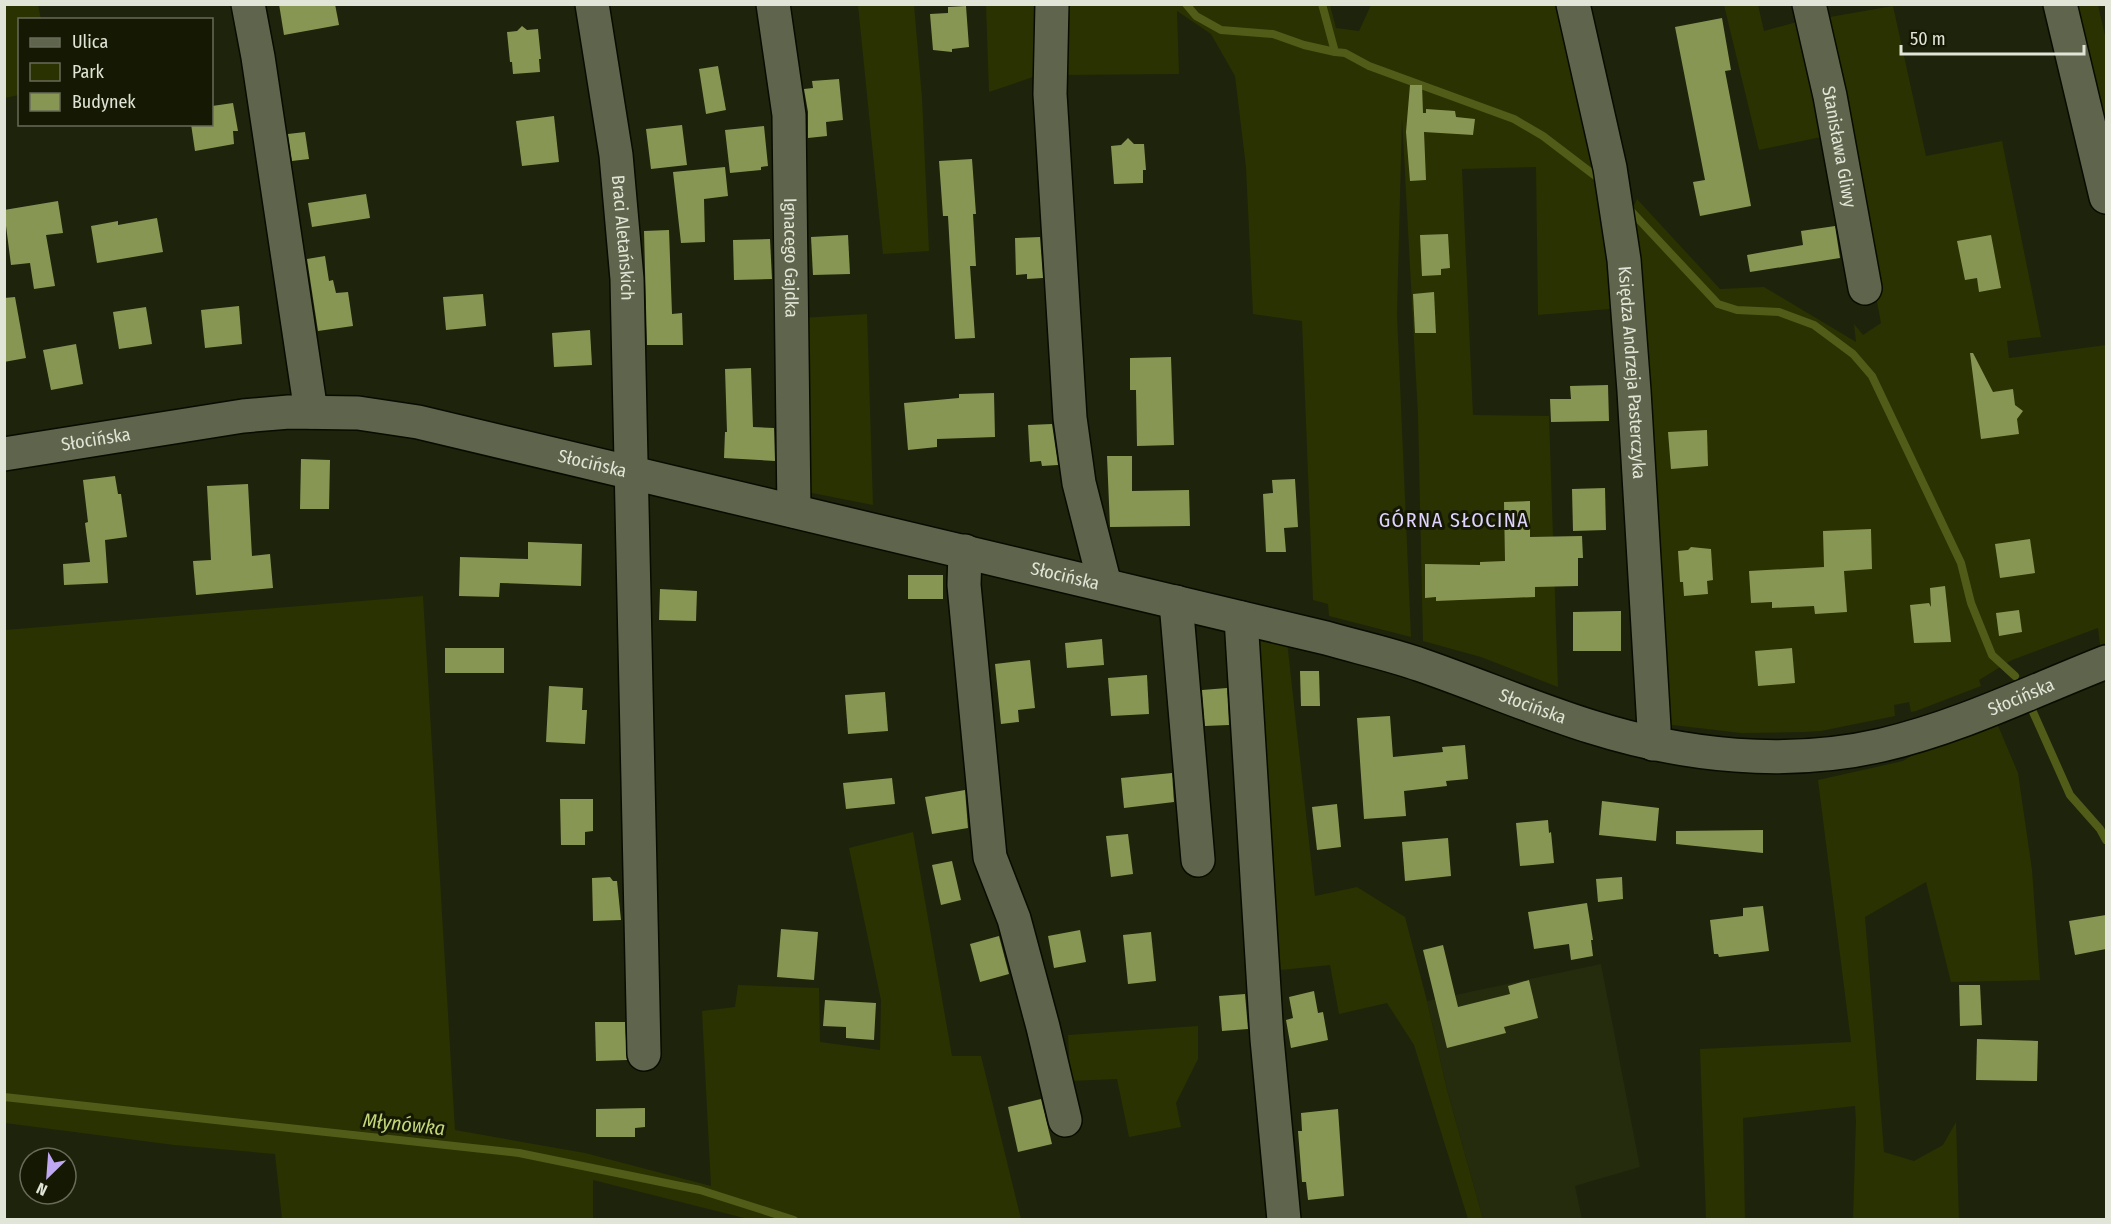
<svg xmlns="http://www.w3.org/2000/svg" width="2111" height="1224" viewBox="0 0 2111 1224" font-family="'Fira Sans Condensed',sans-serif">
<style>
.built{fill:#252b0d}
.green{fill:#2a3201}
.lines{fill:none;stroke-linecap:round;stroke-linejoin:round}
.stream{stroke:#515c19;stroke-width:8}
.building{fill:#889654}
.minor-casing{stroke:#080c00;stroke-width:36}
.minor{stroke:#5f654c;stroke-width:33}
.labels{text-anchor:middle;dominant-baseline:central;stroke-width:6;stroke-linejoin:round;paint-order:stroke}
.street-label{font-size:18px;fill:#e1e5d7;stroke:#151904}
.neighbourhood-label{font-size:20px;letter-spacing:1.5px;fill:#e1d4ff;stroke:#151904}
.water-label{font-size:20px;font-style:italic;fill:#c3d779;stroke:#151904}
</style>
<rect width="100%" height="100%" fill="#1e230c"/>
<path class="built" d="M 1601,964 L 1640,1167 L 1575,1186 L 1582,1219 L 1483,1219 L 1447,1090 L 1427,1001 Z"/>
<g class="green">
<path d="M 5,4 L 38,5 L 41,19 L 20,20 L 19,95 L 5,98 Z"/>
<path d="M 1216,4 L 1218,6 L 1219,4 L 1330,5 L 1336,28 L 1359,31 L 1371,5 L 1562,5 L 1621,308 L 1538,315 L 1536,167 L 1462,169 L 1473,415 L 1549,416 L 1558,687 L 1481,657 L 1423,641 L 1418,415 L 1402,118 L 1397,314 L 1411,637 L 1329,616 L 1328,604 L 1313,600 L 1302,321 L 1253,314 L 1246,167 L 1235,76 L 1211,34 L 1177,11 L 1179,74 L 1059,75 L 1061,5 Z"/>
<path d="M 858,5 L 914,5 L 922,98 L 929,251 L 883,254 Z"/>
<path d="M 986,5 L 1042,5 L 1039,75 L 989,92 Z"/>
<path d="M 1724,5 L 1758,5 L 1764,31 L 1804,20 L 1826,136 L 1759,150 Z"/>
<path d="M 2073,5 L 2098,5 L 2106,40 L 2106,144 Z"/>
<path d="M 1893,6 L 1926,156 L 2002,141 L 2041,337 L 2007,341 L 2009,358 L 2106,345 L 2106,643 L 2100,645 L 2098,628 L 2012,660 L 1979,680 L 1981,686 L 1916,711 L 1911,712 L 1909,702 L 1894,705 L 1895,716 L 1821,731 L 1804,732 L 1741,733 L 1664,724 L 1625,225 L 1637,199 L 1720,289 L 1764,287 L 1856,342 L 1854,324 L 1863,335 L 1881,323 L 1824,18 Z"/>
<path d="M 867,314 L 873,505 L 807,492 L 801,318 Z"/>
<path d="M 423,596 L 455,1130 L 585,1153 L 711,1186 L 702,1011 L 735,1007 L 738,985 L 819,988 L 820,1042 L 880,1050 L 881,1000 L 849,848 L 913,832 L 952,1056 L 981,1056 L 1021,1219 L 748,1219 L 593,1180 L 593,1219 L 282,1219 L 275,1154 L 174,1145 L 5,1123 L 5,630 Z"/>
<path d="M 1250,634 L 1287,641 L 1315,896 L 1357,887 L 1405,917 L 1427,1001 L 1447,1090 L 1483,1219 L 1468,1219 L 1414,1045 L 1387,1003 L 1339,1014 L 1330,965 L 1271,971 Z"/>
<path d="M 1996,721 L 2018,773 L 2032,870 L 2040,980 L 1951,982 L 1926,882 L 1865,917 L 1884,1152 L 1914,1161 L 1943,1145 L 1956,1122 L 1959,1219 L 1853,1219 L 1856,1121 L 1855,1106 L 1743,1118 L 1745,1219 L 1706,1219 L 1700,1049 L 1851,1042 L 1818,780 L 1903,761 L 1916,753 Z"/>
<path d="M 1198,1026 L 1198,1059 L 1176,1103 L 1181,1127 L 1129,1137 L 1117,1079 L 1070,1081 L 1068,1035 Z"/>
</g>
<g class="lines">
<g class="stream">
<path d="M 1186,4 L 1196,16 L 1221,30 L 1273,34 L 1304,45 L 1335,52"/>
<path d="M 1322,4 L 1335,52 L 1345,53 L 1369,66 L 1514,119 L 1543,136 L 1602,181"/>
<path d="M 1630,210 L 1718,304 L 1737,310 L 1779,312 L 1814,325 L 1853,354 L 1872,376 L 1961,563 L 1971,603 L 1992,655 L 2015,676"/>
<path d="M 2033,712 L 2070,795 L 2100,829 L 2106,840"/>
<path d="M 4,1097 L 519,1153 L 700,1190 L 794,1220"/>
</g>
</g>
<g class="building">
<path d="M 279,4 L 335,4 L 339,25 L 284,35 Z"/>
<path d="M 966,6 L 969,47 L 952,49 L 952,52 L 933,50 L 930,14 L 948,13 L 948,7 Z"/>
<path d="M 1722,18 L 1731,70 L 1725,71 L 1751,206 L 1700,216 L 1693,182 L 1705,180 L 1675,27 Z"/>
<path d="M 522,26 L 527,30 L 538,29 L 541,59 L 539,59 L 540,72 L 513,74 L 512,62 L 510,62 L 507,32 L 517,31 Z"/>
<path d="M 718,66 L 726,110 L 706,114 L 699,69 Z"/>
<path d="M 839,79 L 843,120 L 826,122 L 827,136 L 808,138 L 808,112 L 804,89 L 813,88 L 812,81 Z"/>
<path d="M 1410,85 L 1422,85 L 1423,113 L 1426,113 L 1426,109 L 1455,111 L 1456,117 L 1475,119 L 1473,135 L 1424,132 L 1426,180 L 1410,181 L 1406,132 Z"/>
<path d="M 233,103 L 238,131 L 233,131 L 234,144 L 195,151 L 191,124 L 212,124 L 212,106 Z"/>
<path d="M 554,116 L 559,162 L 522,166 L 516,121 Z"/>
<path d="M 682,125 L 687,165 L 651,169 L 646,129 Z"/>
<path d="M 764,126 L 768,166 L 761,167 L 761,170 L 730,173 L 725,130 Z"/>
<path d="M 305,132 L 309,159 L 292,161 L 288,134 Z"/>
<path d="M 1128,138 L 1134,144 L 1144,144 L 1146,170 L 1143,170 L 1143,183 L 1114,184 L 1111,146 L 1121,145 Z"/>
<path d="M 972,159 L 976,214 L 973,214 L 976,266 L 970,266 L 975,338 L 955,339 L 948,216 L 943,216 L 939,161 Z"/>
<path d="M 725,167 L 728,196 L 704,199 L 705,242 L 681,243 L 673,172 Z"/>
<path d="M 366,194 L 370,218 L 312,227 L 308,203 Z"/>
<path d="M 58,201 L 63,233 L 46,235 L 55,286 L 34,289 L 30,263 L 11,265 L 4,210 Z"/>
<path d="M 157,218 L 163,252 L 97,263 L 91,226 L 118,221 L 118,225 Z"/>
<path d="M 1835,226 L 1840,258 L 1750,272 L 1747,255 L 1803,245 L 1801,231 Z"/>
<path d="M 669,230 L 672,314 L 682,313 L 683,345 L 647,345 L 644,231 Z"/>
<path d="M 1448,234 L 1450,268 L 1441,269 L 1441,275 L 1422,276 L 1420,235 Z"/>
<path d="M 848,235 L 850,274 L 813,275 L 811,237 Z"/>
<path d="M 1991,235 L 2001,288 L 1979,292 L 1977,278 L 1965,280 L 1957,241 Z"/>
<path d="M 1040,237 L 1043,278 L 1027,279 L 1027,274 L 1016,275 L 1015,238 Z"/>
<path d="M 770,239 L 772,279 L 734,280 L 733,240 Z"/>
<path d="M 325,256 L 329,281 L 333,280 L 336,293 L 348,292 L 353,326 L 318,331 L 307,259 Z"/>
<path d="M 1434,292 L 1436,333 L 1415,333 L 1413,294 Z"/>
<path d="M 483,294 L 486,326 L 446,330 L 443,297 Z"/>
<path d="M 15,297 L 26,358 L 4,362 L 4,298 Z"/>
<path d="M 239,306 L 242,344 L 205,348 L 201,310 Z"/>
<path d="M 146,307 L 152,344 L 119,349 L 113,312 Z"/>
<path d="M 590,330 L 592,365 L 554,367 L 552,333 Z"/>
<path d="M 76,344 L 83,384 L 51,390 L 43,350 Z"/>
<path d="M 1970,353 L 1973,353 L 1993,392 L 2013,389 L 2015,405 L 2023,411 L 2017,419 L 2019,434 L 1981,439 Z"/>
<path d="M 1171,357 L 1174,445 L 1137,446 L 1136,390 L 1130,390 L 1130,358 Z"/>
<path d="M 751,368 L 753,427 L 774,428 L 775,461 L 724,458 L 725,432 L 727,432 L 725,369 Z"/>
<path d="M 1608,385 L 1609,421 L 1551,422 L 1550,399 L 1571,399 L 1570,386 Z"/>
<path d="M 994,393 L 995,437 L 937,439 L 937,447 L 908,450 L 904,403 L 959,398 L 959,394 Z"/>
<path d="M 1052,424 L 1058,465 L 1042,466 L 1041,461 L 1030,462 L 1028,425 Z"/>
<path d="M 1707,430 L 1708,466 L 1671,469 L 1668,432 Z"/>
<path d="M 1107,456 L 1132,456 L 1132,491 L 1189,490 L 1190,526 L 1110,527 Z"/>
<path d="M 301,459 L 330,460 L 329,509 L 300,509 Z"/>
<path d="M 115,476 L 118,494 L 121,494 L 127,537 L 105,540 L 108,583 L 64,585 L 63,564 L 90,562 L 85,523 L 88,522 L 83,480 Z"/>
<path d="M 1295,479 L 1298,527 L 1284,528 L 1286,552 L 1266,552 L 1263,494 L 1273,493 L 1272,480 Z"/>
<path d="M 248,484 L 252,556 L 270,554 L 273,588 L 196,595 L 193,561 L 211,560 L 207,486 Z"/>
<path d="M 1605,488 L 1606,530 L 1573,531 L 1572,489 Z"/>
<path d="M 1530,501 L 1530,537 L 1582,536 L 1583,558 L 1578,558 L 1578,586 L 1535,587 L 1535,597 L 1436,601 L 1436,597 L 1425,598 L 1425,564 L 1480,565 L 1480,562 L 1505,561 L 1504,502 Z"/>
<path d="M 1871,529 L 1872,569 L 1844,571 L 1847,612 L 1815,614 L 1814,606 L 1772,608 L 1772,602 L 1751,603 L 1749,571 L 1824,567 L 1823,531 Z"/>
<path d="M 2030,539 L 2035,573 L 2000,578 L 1995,544 Z"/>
<path d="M 528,542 L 582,544 L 581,586 L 500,583 L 499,597 L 459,596 L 460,557 L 528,559 Z"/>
<path d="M 1691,547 L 1711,549 L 1713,580 L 1707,581 L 1708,594 L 1684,596 L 1683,582 L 1680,582 L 1678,551 L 1688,550 Z"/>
<rect x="908" y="575" width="35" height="24"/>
<path d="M 1945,586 L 1951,642 L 1914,643 L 1910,605 L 1929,603 L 1931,607 L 1930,588 Z"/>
<path d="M 660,589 L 697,591 L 696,621 L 659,620 Z"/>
<path d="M 2019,610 L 2022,632 L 1999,636 L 1996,613 Z"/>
<path d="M 1621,611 L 1621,651 L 1573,651 L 1573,612 Z"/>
<path d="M 1102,639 L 1104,665 L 1067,668 L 1065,643 Z"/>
<rect x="445" y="648" width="59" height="25"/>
<path d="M 1792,648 L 1795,683 L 1758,686 L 1755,651 Z"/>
<path d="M 1030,660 L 1035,708 L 1018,710 L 1019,722 L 1001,724 L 995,664 Z"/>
<path d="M 1300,671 L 1319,671 L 1320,706 L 1301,706 Z"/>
<path d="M 1147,675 L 1149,714 L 1111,716 L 1108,678 Z"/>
<path d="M 549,686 L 583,688 L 582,710 L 587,710 L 585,744 L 546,742 Z"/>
<path d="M 1227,688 L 1229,725 L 1205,726 L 1202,690 Z"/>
<path d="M 885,692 L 888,731 L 848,734 L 845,695 Z"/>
<path d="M 1390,716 L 1393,757 L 1443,752 L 1442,747 L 1465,745 L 1468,779 L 1446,781 L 1447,786 L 1404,791 L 1406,816 L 1364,819 L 1357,718 Z"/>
<path d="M 1172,773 L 1174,802 L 1124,808 L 1121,778 Z"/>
<path d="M 892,778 L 895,804 L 846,809 L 843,783 Z"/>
<path d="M 965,790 L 968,828 L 932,834 L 925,797 Z"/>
<path d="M 560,799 L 593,799 L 593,831 L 585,832 L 585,845 L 561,845 Z"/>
<path d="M 1602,801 L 1659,808 L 1656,841 L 1599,835 Z"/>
<path d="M 1337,804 L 1341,847 L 1317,850 L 1312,807 Z"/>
<path d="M 1548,820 L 1549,833 L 1551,832 L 1554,863 L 1520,866 L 1516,823 Z"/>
<path d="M 1763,830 L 1763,853 L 1676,844 L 1676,831 Z"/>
<path d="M 1128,834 L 1133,874 L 1111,877 L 1106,836 Z"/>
<path d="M 1448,838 L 1451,876 L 1405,881 L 1402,842 Z"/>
<path d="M 952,861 L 961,900 L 941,905 L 932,865 Z"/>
<path d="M 610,877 L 613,881 L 617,881 L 621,920 L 593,921 L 592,878 Z"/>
<path d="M 1622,877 L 1623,899 L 1598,902 L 1596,879 Z"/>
<path d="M 1587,903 L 1593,940 L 1591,940 L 1593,956 L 1571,960 L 1569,944 L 1534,949 L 1528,912 Z"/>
<path d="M 1763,906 L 1769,951 L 1719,957 L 1718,954 L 1714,954 L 1710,920 L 1743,916 L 1743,908 Z"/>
<path d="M 2106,915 L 2106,949 L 2075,955 L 2069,921 Z"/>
<path d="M 781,929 L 818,932 L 814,980 L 777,977 Z"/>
<path d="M 1080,930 L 1086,962 L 1054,968 L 1048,936 Z"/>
<path d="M 1151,932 L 1156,981 L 1128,984 L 1123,935 Z"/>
<path d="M 999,936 L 1009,974 L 980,982 L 970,944 Z"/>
<path d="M 1443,945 L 1458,1007 L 1510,994 L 1508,986 L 1529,980 L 1538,1018 L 1504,1027 L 1506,1033 L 1447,1048 L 1423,950 Z"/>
<path d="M 1959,985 L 1980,985 L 1982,1025 L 1960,1026 Z"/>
<path d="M 1314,991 L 1318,1013 L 1323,1012 L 1328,1040 L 1291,1048 L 1286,1020 L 1293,1018 L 1289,997 Z"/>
<path d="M 1245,994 L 1248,1029 L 1222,1031 L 1219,996 Z"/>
<path d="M 825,1000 L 876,1003 L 874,1040 L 846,1038 L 846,1027 L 823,1026 Z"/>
<path d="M 595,1022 L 625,1022 L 627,1060 L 596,1061 Z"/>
<path d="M 1977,1039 L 2038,1041 L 2037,1081 L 1976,1080 Z"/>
<path d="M 1041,1099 L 1052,1144 L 1018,1152 L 1008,1107 Z"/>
<path d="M 645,1108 L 645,1127 L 635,1128 L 635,1137 L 596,1137 L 596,1109 Z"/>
<path d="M 1338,1109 L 1344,1196 L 1308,1200 L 1306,1182 L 1302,1182 L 1298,1131 L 1302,1131 L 1301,1113 Z"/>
</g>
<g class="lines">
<defs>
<g id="minor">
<path d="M 248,4 L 258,57 L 311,412"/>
<path id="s1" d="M 592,4 L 616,155 L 627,279 L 644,1054"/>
<path id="s2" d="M 773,4 L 789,115 L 794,511"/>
<path d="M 1052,4 L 1050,94 L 1070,418 L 1079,483 L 1105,585"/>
<path id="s3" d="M 1573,4 L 1610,168 L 1624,260 L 1634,391 L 1654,728 L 1653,744"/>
<path id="s4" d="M 1809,4 L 1830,96 L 1865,288"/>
<path d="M 2060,4 L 2106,197"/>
<path id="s5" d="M 4,454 L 243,416 L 289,412 L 358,413 L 418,422 L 1326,638 C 1357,647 1390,654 1421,665 C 1479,685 1534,709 1592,727 C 1684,756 1786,767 1882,745 C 1960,727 2032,691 2106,662"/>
<path d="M 965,551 L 964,585 L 990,857 L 1014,919 L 1043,1027 L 1065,1120"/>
<path d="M 1176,602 L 1198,860"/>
<path d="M 1241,618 L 1267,1039 L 1284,1220"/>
</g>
</defs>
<use href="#minor" class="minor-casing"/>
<use href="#minor" class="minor"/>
</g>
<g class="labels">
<g class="street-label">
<text stroke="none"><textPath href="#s4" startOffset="146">Stanisława Gliwy</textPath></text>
<text stroke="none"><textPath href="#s1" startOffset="236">Braci Aletańskich</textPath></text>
<text stroke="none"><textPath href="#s2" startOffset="255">Ignacego Gajdka</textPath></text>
<text stroke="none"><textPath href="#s3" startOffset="374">Księdza Andrzeja Pasterczyka</textPath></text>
<text stroke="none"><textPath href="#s5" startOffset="93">Słocińska</textPath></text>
<text stroke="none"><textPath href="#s5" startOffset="597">Słocińska</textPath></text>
<text stroke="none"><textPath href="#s5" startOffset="1083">Słocińska</textPath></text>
<text stroke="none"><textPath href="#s5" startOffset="2073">Słocińska</textPath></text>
<text stroke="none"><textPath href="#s5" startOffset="1569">Słocińska</textPath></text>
</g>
<g class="neighbourhood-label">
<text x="1454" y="520">GÓRNA SŁOCINA</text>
</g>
<g class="water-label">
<text transform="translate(404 1124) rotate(6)">Młynówka</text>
</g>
</g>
<rect width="2111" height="1224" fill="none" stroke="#e1e5d7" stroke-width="12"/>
<rect x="18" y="18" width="195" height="108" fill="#151904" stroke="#676b58" stroke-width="1.5"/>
<rect x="30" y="38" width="30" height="9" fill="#5f654c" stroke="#676b58" stroke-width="1.5"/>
<text x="72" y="48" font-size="18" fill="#e1e5d7">Ulica</text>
<rect x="30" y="63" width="30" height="18" fill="#2a3201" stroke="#676b58" stroke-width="1.5"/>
<text x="72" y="78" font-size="18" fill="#e1e5d7">Park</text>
<rect x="30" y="93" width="30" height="18" fill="#889654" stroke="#676b58" stroke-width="1.5"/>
<text x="72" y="108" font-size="18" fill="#e1e5d7">Budynek</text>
<g transform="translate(48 1176) rotate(205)"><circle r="28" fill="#151904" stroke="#676b58" stroke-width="1.5"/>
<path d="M0-4.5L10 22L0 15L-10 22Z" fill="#c0a8f3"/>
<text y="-9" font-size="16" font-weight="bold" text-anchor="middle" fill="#e1e5d7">N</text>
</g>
<path d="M1901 45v9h183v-9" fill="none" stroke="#e1e5d7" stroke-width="3"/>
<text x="1910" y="45" font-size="18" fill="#e1e5d7" stroke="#151904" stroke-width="4.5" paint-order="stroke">50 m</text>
</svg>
